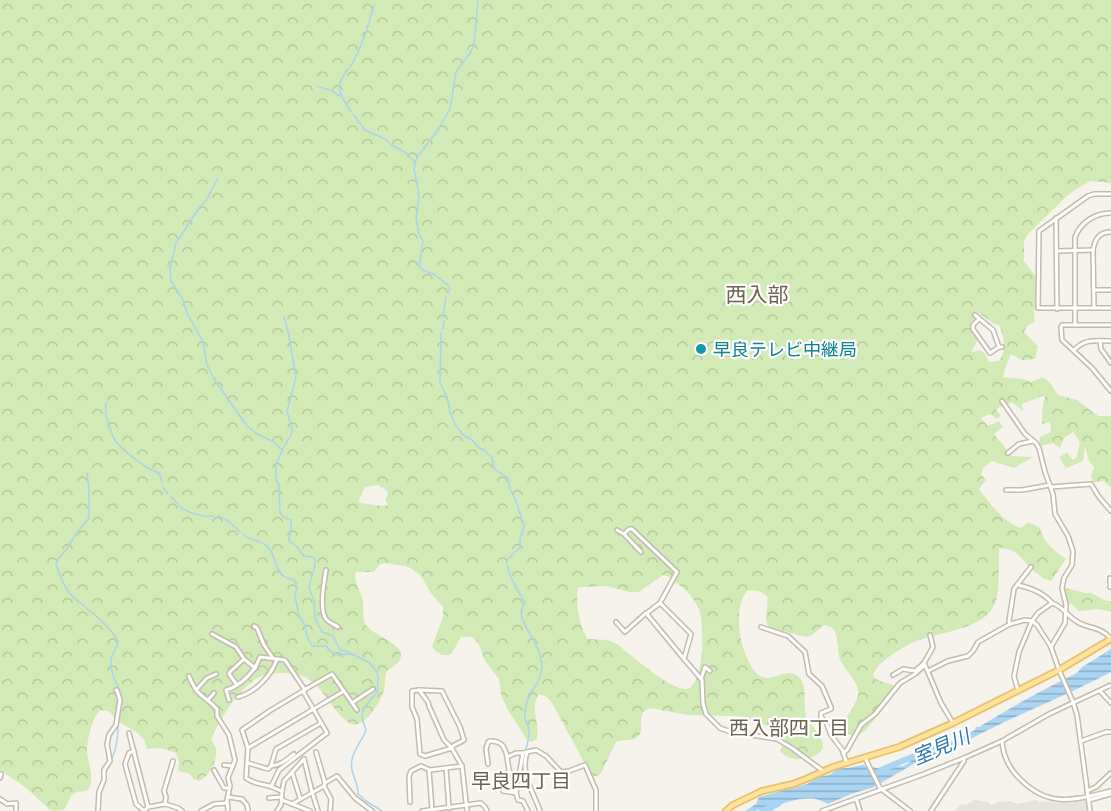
<svg xmlns="http://www.w3.org/2000/svg" width="1111" height="811" viewBox="0 0 1111 811" font-family="'Space Grotesk','Noto Sans JP',sans-serif">
<style>
.industrial{fill:#e6e2dd}
.forest{fill:url(#forest-crowns);fill-rule:evenodd}
.water{fill:url(#water-rules)}
.lines{fill:none;stroke-linecap:round;stroke-linejoin:round}
.stream{stroke:#a9d4f2;stroke-width:1.5}
.river{stroke:#a9d4f2;stroke-width:6}
.minor-casing{stroke:#c2bbae;stroke-width:6}
.major-casing{stroke:#e6c16a;stroke-width:8}
.minor{stroke:#fff;stroke-width:3}
.major{stroke:#ffe39c;stroke-width:4.5}
.culture-dot{fill:#0f9aa8;stroke:#fff;stroke-width:2}
.labels{text-anchor:middle;dominant-baseline:central;stroke-width:4.5;stroke-linejoin:round;paint-order:stroke}
.culture-label{font-size:18px;fill:#0d838f;stroke:#fff;text-anchor:start}
.neighbourhood-label{font-size:20px;fill:#6e6250;stroke:#fff}
.water-label{font-size:20px;font-style:italic;fill:#2e7ab2;stroke:#fff}
.quarter-label{font-size:21px;fill:#6e6250;stroke:#fff}
</style>
<defs>
<pattern id="forest-crowns" width="20" height="18" patternUnits="userSpaceOnUse" patternTransform="scale(1.5)"><rect width="20" height="18" fill="#d2eab5"/><path d="M2 6a3 3 0 1 1 6 0M12 15a3 3 0 1 1 6 0" fill="none" stroke="#b6ca9c"/></pattern>
<pattern id="water-rules" width="6" height="5" patternUnits="userSpaceOnUse" patternTransform="scale(1.5)"><rect width="6" height="5" fill="#a9d4f2"/><path d="M0 2.5h6" fill="none" stroke="#8caec5"/></pattern>
</defs>
<rect width="100%" height="100%" fill="#f6f3ec"/>
<path class="industrial" d="M 975,800 L 988,802 L 992,805 L 998,802 L 1010,801 L 1018,804 L 1036,800 L 1040,802 L 1048,801 L 1055,803 L 1071,803 L 1087,800 L 1087,811 L 955,811 L 961,804 L 965,805 Z"/>
<g class="forest">
<path d="M 0,0 L 1111,0 L 1111,183 L 1091,181 L 1081,186 L 1068,195 L 1028,234 L 1024,242 L 1024,261 L 1036,277 L 1034,322 L 1027,326 L 1024,332 L 1038,346 L 1035,359 L 1022,360 L 1011,354 L 1007,363 L 1003,377 L 1023,379 L 1031,382 L 1043,377 L 1050,383 L 1058,395 L 1077,400 L 1098,416 L 1111,416 L 1111,488 L 1104,481 L 1093,482 L 1091,477 L 1094,467 L 1089,461 L 1085,447 L 1083,461 L 1066,468 L 1059,457 L 1067,453 L 1073,460 L 1077,457 L 1080,442 L 1073,432 L 1064,438 L 1060,448 L 1053,443 L 1039,446 L 1040,437 L 1051,432 L 1050,422 L 1042,424 L 1042,412 L 1045,395 L 1022,404 L 1023,411 L 1012,402 L 996,409 L 1001,416 L 997,419 L 990,414 L 981,418 L 988,426 L 999,421 L 1003,427 L 994,434 L 1012,456 L 1033,457 L 1014,468 L 992,461 L 984,467 L 981,474 L 986,480 L 979,489 C 991,505 1002,521 1021,528 L 1028,522 L 1040,528 C 1044,543 1053,550 1066,559 L 1051,581 L 1042,578 C 1039,574 1034,572 1031,569 C 1019,556 1017,549 999,548 C 999,562 1000,591 995,603 C 986,629 940,632 919,640 C 908,644 899,650 890,656 C 883,661 875,667 873,676 C 878,683 888,681 895,687 L 895,691 C 889,700 867,733 858,735 C 853,737 845,733 841,729 C 844,718 860,702 858,691 C 857,679 844,670 840,659 C 836,647 841,626 824,625 L 812,635 L 806,637 L 771,628 C 761,621 770,607 767,596 L 759,591 L 748,590 C 733,606 739,642 748,660 C 763,694 780,668 794,674 C 810,681 802,703 806,716 C 810,726 829,742 821,751 C 811,762 789,762 780,751 L 785,741 L 785,735 L 781,731 L 772,727 L 735,716 L 688,715 L 650,708 C 633,714 648,731 636,738 C 631,741 623,739 616,742 L 601,773 L 598,776 L 593,776 L 585,764 L 552,703 C 548,698 544,694 538,695 C 530,709 540,724 537,739 L 532,742 L 527,740 L 508,710 L 501,695 L 499,679 L 485,661 L 479,645 L 474,638 L 470,637 L 461,637 L 452,653 L 449,655 L 442,655 L 434,650 L 432,646 L 443,617 L 443,607 L 430,592 L 423,579 L 419,574 L 412,569 L 405,566 L 384,563 L 379,565 L 374,572 L 356,572 C 353,581 360,589 362,598 C 365,607 361,618 366,625 C 373,635 401,643 401,655 C 401,664 391,667 386,672 C 385,678 385,685 384,690 C 381,701 365,729 351,724 C 339,719 325,693 314,683 C 306,676 296,673 285,673 C 277,673 270,673 262,676 C 241,684 220,719 211,739 C 212,740 215,746 216,748 C 218,760 210,776 199,781 L 193,779 L 190,774 L 178,771 L 179,763 L 176,753 C 167,749 158,747 147,749 L 144,739 L 136,732 L 117,721 L 111,713 L 108,711 L 100,710 C 92,719 88,736 87,748 C 86,762 97,777 87,791 C 67,792 73,796 64,810 L 54,811 L 49,809 L 25,787 L 0,770 ZM 977,312 L 994,324 L 999,325 C 1004,335 1007,352 999,361 L 989,362 L 985,354 L 980,350 L 971,352 L 979,338 L 972,334 L 971,322 L 977,317 ZM 378,485 L 387,491 L 388,495 L 385,499 L 388,505 L 383,506 L 360,503 L 359,500 L 365,487 ZM 663,575 C 670,576 673,579 678,584 C 687,591 697,601 700,613 C 704,626 705,687 686,689 C 670,690 631,655 617,644 L 608,640 L 588,639 C 580,630 575,601 578,588 L 580,587 L 606,586 L 630,592 L 639,592 Z"/>
<path d="M 1066,588 L 1085,593 C 1095,591 1099,601 1111,601 L 1111,612 L 1099,609 L 1079,611 L 1072,604 L 1066,603 L 1063,590 Z"/>
</g>
<path class="water" d="M 1111,649 L 1111,672 C 1064,697 1013,716 967,741 C 954,748 941,752 929,760 L 922,759 L 874,787 L 851,794 L 828,804 C 825,803 822,801 819,800 C 807,796 781,801 772,811 L 770,811 L 773,808 L 771,805 L 755,811 L 745,811 L 756,804 L 759,797 L 807,784 L 822,775 L 824,776 L 830,775 L 836,769 L 840,768 L 847,768 L 863,765 L 877,768 L 904,766 L 917,756 L 935,750 L 937,747 L 951,742 L 975,730 L 976,727 L 979,727 C 1010,708 1040,691 1073,675 L 1078,672 L 1082,667 Z"/>
<g class="lines">
<g class="stream">
<path d="M 350,67 C 362,48 368,26 374,5"/>
<path d="M 348,69 C 333,89 339,92 351,112"/>
<path d="M 317,86 L 332,91 L 340,96"/>
<path d="M 353,114 L 365,130 L 385,139 L 392,145 L 406,153 L 415,162"/>
<path d="M 218,178 L 207,199 L 199,208 L 176,243 L 170,268 L 171,281 L 182,298 L 188,315 L 203,342 L 207,365 L 216,382 L 247,426 L 257,434 L 274,442 L 282,450"/>
<path d="M 448,293 L 450,288 L 449,286 L 435,275 L 423,270 L 419,267 L 423,241 L 419,234 L 416,218 L 419,197 L 418,188 L 414,170 L 415,163 L 418,156 L 438,130 L 450,109 L 456,72 L 470,53 L 474,45 L 478,0"/>
<path d="M 284,317 L 288,331 L 296,377 L 287,411 L 292,429 L 292,433 L 284,447"/>
<path d="M 443,317 L 446,296"/>
<path d="M 443,329 L 444,321"/>
<path d="M 441,333 L 440,383 L 447,397 L 450,412 L 455,424 L 463,435 L 472,440 L 479,448 L 484,450 L 492,457 L 494,467 L 496,470 L 508,478 L 510,489 L 516,501 L 524,526 L 520,539 L 520,547 L 508,559"/>
<path d="M 106,403 C 104,412 110,432 115,440 C 120,448 144,467 152,470"/>
<path d="M 283,449 L 276,464 L 276,480 L 279,485 L 280,512 C 282,518 285,517 291,520 L 291,531 L 289,538 L 289,541 L 297,547 L 304,556 L 313,557 L 315,559 L 315,565 L 309,587"/>
<path d="M 154,471 L 159,473 L 162,482"/>
<path d="M 87,473 L 89,489 L 89,518 L 76,534 L 66,550 L 58,559 L 56,564 C 60,576 64,588 73,597 C 87,609 109,624 117,640"/>
<path d="M 163,487 L 168,494"/>
<path d="M 171,497 L 178,504"/>
<path d="M 179,506 C 188,513 203,518 214,516"/>
<path d="M 218,516 L 227,520 L 240,532"/>
<path d="M 243,534 L 248,538 L 260,542"/>
<path d="M 263,543 C 280,553 270,576 294,580 L 297,584"/>
<path d="M 507,565 C 510,580 518,590 525,603 C 508,622 555,648 538,681"/>
<path d="M 297,586 L 295,596 L 299,616 L 305,625 L 307,636 L 312,646 L 326,646 C 333,657 340,655 352,654"/>
<path d="M 309,588 L 314,600 L 315,618 L 322,632 L 333,636 L 340,650 L 348,652 L 370,663 L 377,672 L 378,678 L 377,692 L 363,709 L 362,718 L 366,730 L 365,733 C 359,745 349,756 352,770 C 354,779 358,784 358,794 L 366,801 L 382,811"/>
<path d="M 118,641 C 117,648 114,650 112,656 C 108,669 116,682 121,694 L 121,699"/>
<path d="M 537,683 C 530,693 523,705 525,718 C 526,722 529,726 529,731 C 530,740 524,753 523,763 C 522,781 533,794 538,811"/>
<path d="M 111,761 C 118,746 118,734 118,719"/>
<path d="M 106,775 L 107,768"/>
</g>
<g class="river">
<path d="M 881,770 L 919,754 L 942,746"/>
<path d="M 762,811 L 778,804"/>
</g>
<defs>
<g id="minor">
<path d="M 1111,194 L 1094,194 L 1088,196 L 1039,231 L 1038,308 L 1111,308"/>
<path d="M 1056,218 L 1057,309"/>
<path d="M 1057,251 L 1093,250"/>
<path d="M 1094,290 L 1111,290"/>
<path d="M 1094,308 L 1093,250 C 1095,239 1099,232 1111,232"/>
<path d="M 975,315 L 993,330 L 999,347 L 1002,347"/>
<path d="M 979,319 L 973,325 L 973,329 L 990,353 L 999,347"/>
<path d="M 1075,325 L 1075,237 C 1081,222 1095,213 1111,213"/>
<path d="M 1111,325 L 1062,325 L 1061,327 L 1062,340 L 1092,368 L 1111,391"/>
<path d="M 1100,341 L 1101,349 L 1111,363"/>
<path d="M 1074,350 C 1086,338 1095,341 1111,341"/>
<path d="M 1002,401 L 1025,434 L 1036,443 L 1039,448 L 1045,472 L 1053,494 L 1055,514 L 1068,536 L 1073,551 L 1072,565 L 1064,578 L 1062,588 L 1066,605 L 1065,623 L 1051,647"/>
<path d="M 1008,453 L 1019,444 L 1033,441"/>
<path d="M 1051,487 L 1091,484 L 1099,497 L 1111,511"/>
<path d="M 1006,490 L 1022,490 L 1050,485"/>
<path d="M 617,530 L 624,534 L 641,552"/>
<path d="M 624,534 L 629,529 L 632,529 L 677,572 L 660,603 L 691,634 L 684,659 L 702,680 L 703,703 L 706,714 L 720,728 L 731,732 L 777,739 L 792,748 L 823,771"/>
<path d="M 326,570 C 324,581 319,610 326,619 C 328,622 335,625 338,627"/>
<path d="M 1018,585 C 1031,588 1044,593 1052,603"/>
<path d="M 1110,587 L 1110,578"/>
<path d="M 647,613 L 660,603"/>
<path d="M 616,622 L 625,632 L 646,613 L 684,659"/>
<path d="M 1010,624 L 1009,621 L 1014,589 L 1031,567"/>
<path d="M 254,626 L 257,628 L 264,645 L 273,658"/>
<path d="M 761,627 L 788,636 L 805,652 L 809,674 L 822,686 L 831,707 L 831,709 L 821,713 L 821,717 L 826,722 L 831,735 L 843,751 L 846,762"/>
<path d="M 212,634 L 236,647 L 244,659 L 255,668 L 260,657 L 285,660 L 305,690"/>
<path d="M 924,663 L 933,647 L 930,635"/>
<path d="M 928,671 L 948,661 L 968,656 L 973,651 L 978,642 L 1010,624 L 1025,620 L 1032,621 L 1037,625 L 1051,647 L 1059,670 L 1073,702 L 1077,715 L 1090,811"/>
<path d="M 893,675 L 903,669 L 915,671 L 924,663"/>
<path d="M 189,676 C 197,697 204,695 217,709 L 217,716 L 229,735 L 235,760 L 228,778 L 230,786 L 227,800 L 228,811"/>
<path d="M 701,679 L 705,667 L 710,671"/>
<path d="M 237,685 L 229,674 L 230,672 L 244,659"/>
<path d="M 196,690 L 207,678 L 216,674"/>
<path d="M 304,690 L 332,674 L 357,710"/>
<path d="M 419,690 L 442,691 L 460,727 L 464,740 L 451,747 L 444,740 L 429,706 L 428,702 Z"/>
<path d="M 419,690 L 412,691 L 412,707 L 417,719 L 420,754 L 425,756 L 452,748"/>
<path d="M 1018,691 L 1014,676 L 1019,652 L 1032,621 L 1038,613 L 1052,603 C 1062,606 1068,616 1076,621 C 1087,629 1101,626 1111,639"/>
<path d="M 1100,691 L 1111,703"/>
<path d="M 238,697 C 256,692 271,676 277,659"/>
<path d="M 208,700 L 214,693"/>
<path d="M 229,700 L 226,690 C 238,687 248,677 255,668"/>
<path d="M 352,703 L 373,689"/>
<path d="M 129,733 L 148,807"/>
<path d="M 1002,741 C 1003,756 1008,767 1019,778 C 1049,809 1074,800 1111,791"/>
<path d="M 1081,741 L 1106,732 L 1111,732"/>
<path d="M 451,747 L 462,766 L 467,811"/>
<path d="M 248,748 L 344,691"/>
<path d="M 134,751 L 129,753 L 125,764 L 136,804 L 144,811"/>
<path d="M 316,752 L 325,783"/>
<path d="M 527,752 C 520,774 533,791 540,811"/>
<path d="M 523,753 L 516,793 L 518,800 L 523,801 L 528,811"/>
<path d="M 843,753 L 847,750 L 861,725 L 875,714 L 900,683 L 915,674 L 925,665 L 941,703 L 953,723"/>
<path d="M 865,758 L 880,788 L 910,811"/>
<path d="M 304,759 L 312,792 L 318,811"/>
<path d="M 248,763 L 268,769 L 271,766 C 281,765 286,760 294,754"/>
<path d="M 488,764 L 486,749 L 488,742 L 490,741 C 502,741 505,747 507,757"/>
<path d="M 224,765 L 233,766"/>
<path d="M 271,766 L 276,749 L 321,723"/>
<path d="M 446,768 L 449,808"/>
<path d="M 214,770 L 224,788 L 229,788"/>
<path d="M 429,770 L 432,809"/>
<path d="M 292,772 L 300,798"/>
<path d="M 0,778 L 1,774"/>
<path d="M 324,786 L 331,799 L 330,811"/>
<path d="M 271,787 L 279,770 L 327,733 L 303,691 L 271,710 L 242,730 L 248,748 L 246,778 C 256,785 261,783 272,787 C 275,788 278,790 282,791 L 281,805 L 277,811"/>
<path d="M 517,787 L 515,778 L 509,770 L 507,757 L 516,753 L 523,753 L 536,750 L 546,756 L 561,772 L 569,771 L 585,765 L 596,790 L 596,811"/>
<path d="M 282,791 L 284,781 L 304,759"/>
<path d="M 503,791 L 516,793"/>
<path d="M 1087,791 L 1096,787 L 1111,773"/>
<path d="M 228,797 L 242,799 L 247,805 L 248,811"/>
<path d="M 269,798 L 281,797"/>
<path d="M 856,798 L 860,811"/>
<path d="M 0,799 L 7,804 L 16,803 L 16,811"/>
<path d="M 282,800 L 310,811"/>
<path d="M 1089,800 L 1111,794"/>
<path d="M 410,802 L 409,776 L 411,771 L 421,766 L 430,770 L 462,766"/>
<path d="M 165,804 L 178,808 L 182,811"/>
<path d="M 292,804 L 324,786 L 325,783 L 337,776 L 355,798 L 372,811"/>
<path d="M 98,811 L 99,792 L 104,780 L 104,770 L 110,761 L 107,744 L 109,735 L 116,725 L 120,700 L 117,690 L 116,690"/>
<path d="M 144,811 L 148,807 L 165,804 L 166,797 L 164,791 L 173,761"/>
<path d="M 201,811 L 214,804 L 227,803"/>
<path d="M 422,811 L 481,803 L 485,807 L 487,811"/>
<path d="M 822,811 L 924,774 L 964,758 L 1002,741 L 1049,714 L 1111,685"/>
<path d="M 931,811 L 964,761 L 964,758"/>
</g>
<path id="major" d="M 726,811 L 733,805 L 762,791 L 793,784 L 806,779 L 833,767 L 899,747 L 953,723 L 1059,670 L 1111,639"/>
</defs>
<use href="#minor" class="minor-casing"/>
<use href="#major" class="major-casing"/>
<use href="#minor" class="minor"/>
<use href="#major" class="major"/>
</g>
<circle class="culture-dot" cx="701" cy="349" r="6"/>
<g class="labels">
<g class="culture-label">
<text x="713" y="349">早良テレビ中継局</text>
</g>
<g class="neighbourhood-label">
<text x="789" y="728">西入部四丁目</text>
<text x="521" y="781">早良四丁目</text>
</g>
<g class="water-label">
<text transform="translate(941 747) rotate(-23)">室見川</text>
</g>
<g class="quarter-label">
<text x="757" y="294">西入部</text>
</g>
</g>
</svg>
